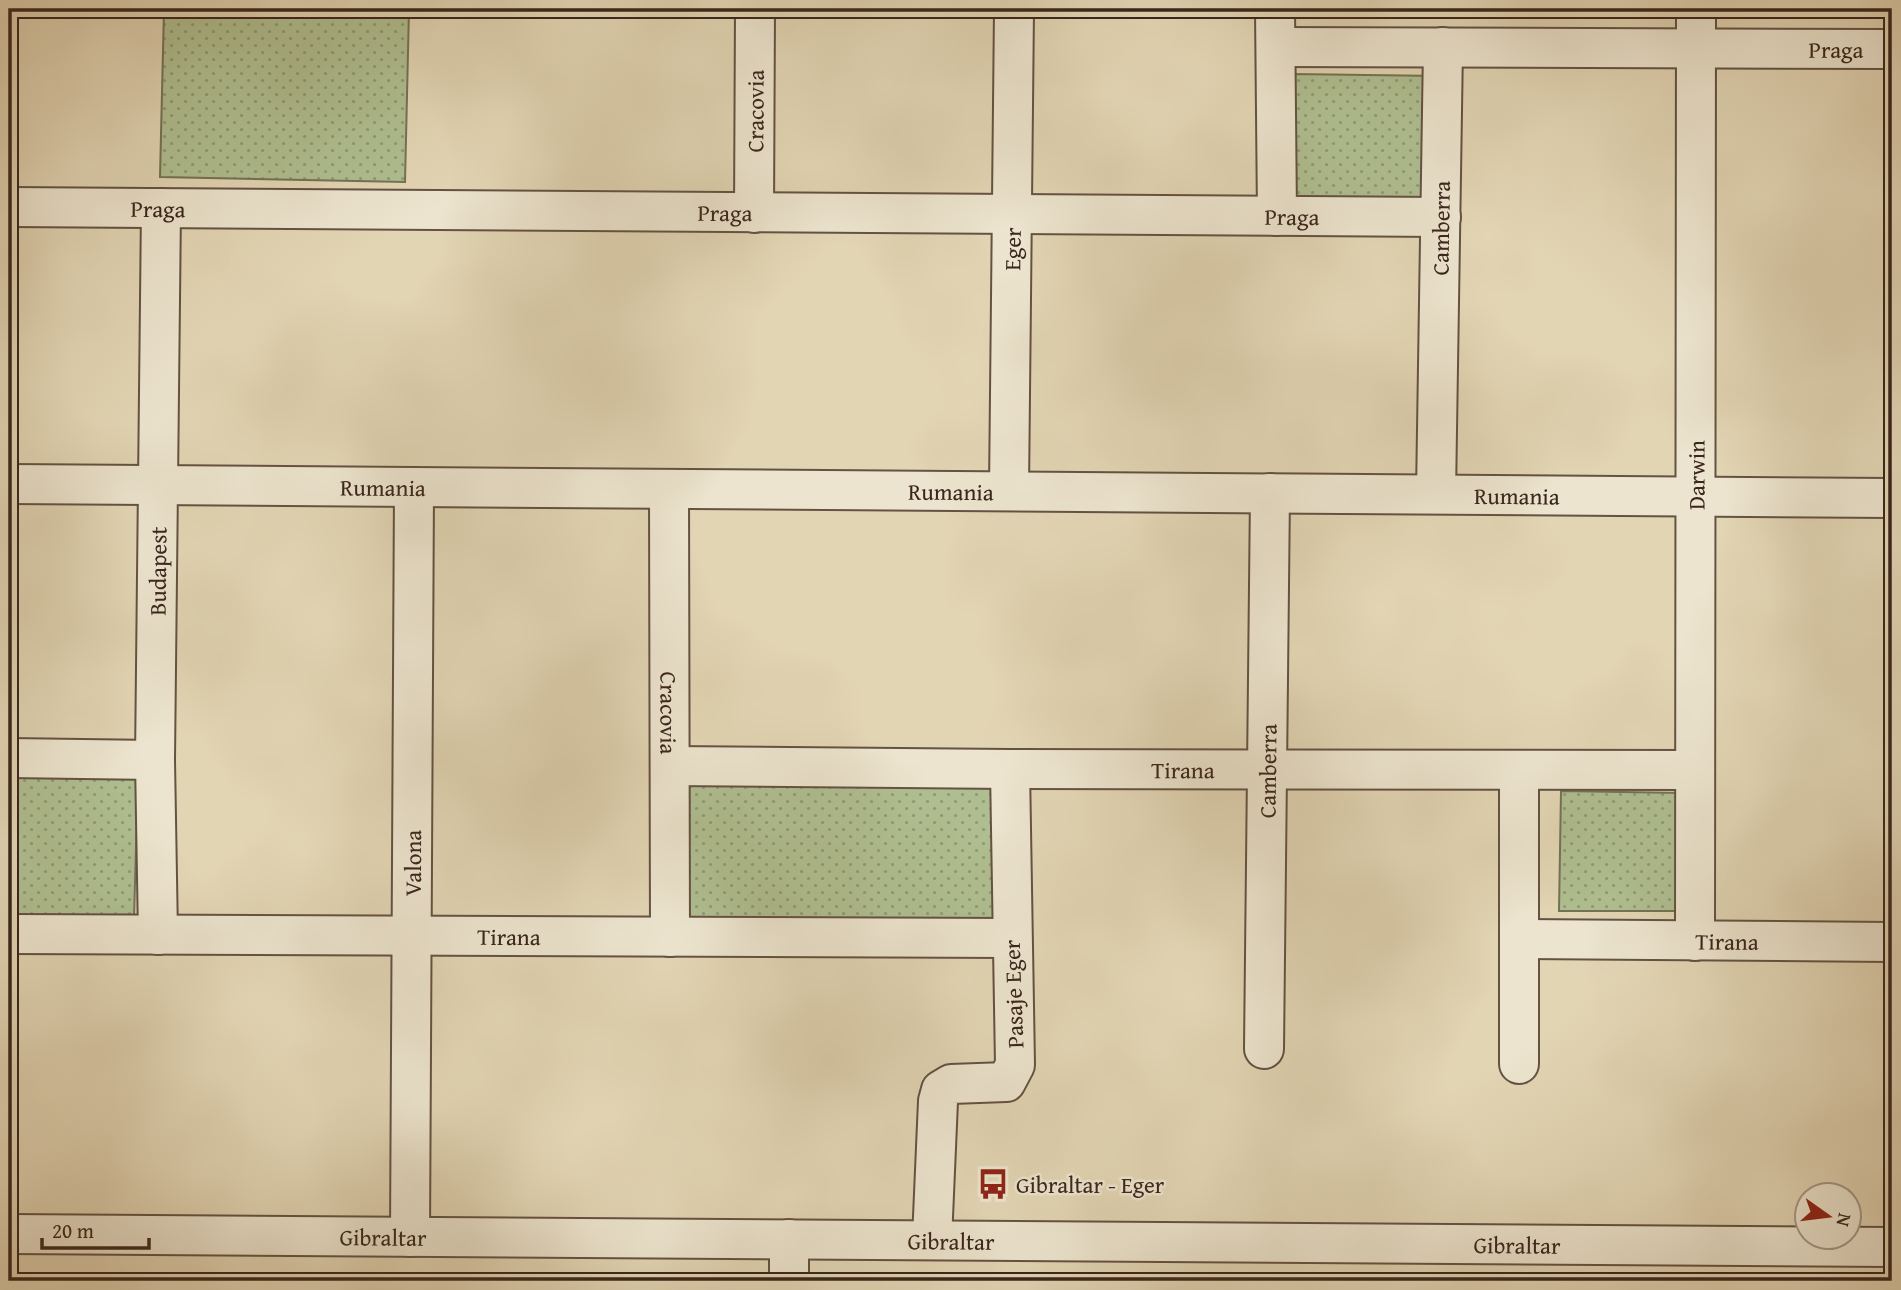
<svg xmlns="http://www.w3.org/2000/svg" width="1901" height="1290" viewBox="0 0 1901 1290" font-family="'Gentium Book Plus',serif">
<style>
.park{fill:url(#park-dots);stroke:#747256;stroke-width:2}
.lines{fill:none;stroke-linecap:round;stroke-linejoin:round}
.minor-casing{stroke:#645243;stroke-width:42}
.minor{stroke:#ece4ce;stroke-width:38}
.labels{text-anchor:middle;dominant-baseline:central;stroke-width:5;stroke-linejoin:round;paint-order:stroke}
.street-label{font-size:23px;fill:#3a261d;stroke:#ece4ce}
.poi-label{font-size:23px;fill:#3a261d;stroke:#ece4ce;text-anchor:start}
</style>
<defs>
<pattern id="park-dots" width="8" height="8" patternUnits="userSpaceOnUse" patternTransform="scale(1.75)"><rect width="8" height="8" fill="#afbe90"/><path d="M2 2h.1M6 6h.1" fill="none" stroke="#8f9a75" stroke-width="1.8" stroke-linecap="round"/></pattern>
</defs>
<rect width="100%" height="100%" fill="#e2d5b4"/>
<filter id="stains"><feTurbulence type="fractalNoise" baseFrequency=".00286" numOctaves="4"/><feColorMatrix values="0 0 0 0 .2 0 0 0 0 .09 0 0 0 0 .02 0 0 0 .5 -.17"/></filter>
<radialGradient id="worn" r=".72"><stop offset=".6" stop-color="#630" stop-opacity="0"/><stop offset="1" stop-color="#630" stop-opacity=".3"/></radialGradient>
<g class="park">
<path d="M 164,9 L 409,9 L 405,182 L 160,177 Z"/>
<path d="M 1294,74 L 1440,76 L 1438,204 L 1293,203 Z"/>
<path d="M 11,774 L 138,778 L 134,918 L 9,914 Z"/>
<path d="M 685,778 L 997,783 L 996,930 L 683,925 Z"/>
<path d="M 1561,791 L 1684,793 L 1682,911 L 1559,911 Z"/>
</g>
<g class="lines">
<defs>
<g id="minor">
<path d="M 1275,9 L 1277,216"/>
<path id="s1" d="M 1276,47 L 1892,49"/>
<path id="s2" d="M 9,207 L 1441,217"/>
<path id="s3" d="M 754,213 L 755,9"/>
<path id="s4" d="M 9,484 L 1892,498"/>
<path id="s5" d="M 669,489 L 670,937"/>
<path id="s6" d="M 1009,491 L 1014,9"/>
<path id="s7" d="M 1436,494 L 1443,47"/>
<path d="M 9,758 L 155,760"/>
<path id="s8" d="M 670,766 L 1010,769 L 1695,770"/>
<path d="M 1519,770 L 1519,1064"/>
<path id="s9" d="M 9,934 L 1012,938"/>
<path id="s10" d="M 158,935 L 155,760 L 161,208"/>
<path id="s11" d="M 1519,939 L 1892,942"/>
<path id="s12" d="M 1695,941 L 1696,9"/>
<path id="s13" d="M 1264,1049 L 1270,493"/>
<path id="s14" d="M 9,1234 L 1892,1247"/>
<path id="s15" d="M 410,1237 L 414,487"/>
<path d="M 932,1240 L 938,1101 L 941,1090 L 951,1084 L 1006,1082 L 1015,1065 L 1010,769"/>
<path d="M 789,1281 L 789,1239"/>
</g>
</defs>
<use href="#minor" class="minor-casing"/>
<use href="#minor" class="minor"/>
</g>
<defs>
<symbol id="bus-bare" viewBox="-9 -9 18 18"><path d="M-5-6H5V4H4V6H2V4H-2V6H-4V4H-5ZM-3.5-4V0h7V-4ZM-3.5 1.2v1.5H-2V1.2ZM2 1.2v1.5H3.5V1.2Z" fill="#8f2418" stroke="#ece4ce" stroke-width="2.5" paint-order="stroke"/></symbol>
</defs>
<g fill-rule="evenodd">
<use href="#bus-bare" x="971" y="1162" width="44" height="44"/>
</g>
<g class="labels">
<g class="street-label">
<text stroke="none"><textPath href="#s1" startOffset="560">Praga</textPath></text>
<text stroke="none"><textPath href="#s3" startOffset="102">Cracovia</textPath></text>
<text stroke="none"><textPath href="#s2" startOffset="149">Praga</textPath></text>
<text stroke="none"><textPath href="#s2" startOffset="716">Praga</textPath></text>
<text stroke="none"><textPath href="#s2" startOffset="1283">Praga</textPath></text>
<text stroke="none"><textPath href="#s7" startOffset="266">Camberra</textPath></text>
<text stroke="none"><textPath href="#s6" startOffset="242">Eger</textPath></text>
<text stroke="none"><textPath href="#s12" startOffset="466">Darwin</textPath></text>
<text stroke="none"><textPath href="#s4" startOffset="374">Rumania</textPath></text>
<text stroke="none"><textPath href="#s4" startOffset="942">Rumania</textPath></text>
<text stroke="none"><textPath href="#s4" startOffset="1508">Rumania</textPath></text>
<text stroke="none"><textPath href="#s10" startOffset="364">Budapest</textPath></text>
<text stroke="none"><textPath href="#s5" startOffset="224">Cracovia</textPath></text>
<text stroke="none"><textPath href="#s8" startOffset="513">Tirana</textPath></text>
<text stroke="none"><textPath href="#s13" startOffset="278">Camberra</textPath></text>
<text stroke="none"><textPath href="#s15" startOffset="374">Valona</textPath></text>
<text stroke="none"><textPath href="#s9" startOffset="500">Tirana</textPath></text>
<text stroke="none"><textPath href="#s11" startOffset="208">Tirana</textPath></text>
<text transform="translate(1013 994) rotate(-92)">Pasaje Eger</text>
<text stroke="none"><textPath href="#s14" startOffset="374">Gibraltar</textPath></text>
<text stroke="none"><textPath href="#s14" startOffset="942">Gibraltar</textPath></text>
<text stroke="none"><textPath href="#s14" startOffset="1508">Gibraltar</textPath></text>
</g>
<g class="poi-label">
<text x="1016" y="1184">Gibraltar - Eger</text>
</g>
</g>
<rect width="1901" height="1290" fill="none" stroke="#e2d5b4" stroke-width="35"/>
<rect x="10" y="10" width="1880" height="1269" fill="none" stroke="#3a261d" stroke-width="3.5"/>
<rect x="18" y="18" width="1866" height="1255" fill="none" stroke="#3a261d" stroke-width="2"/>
<g transform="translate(1828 1216) rotate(104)"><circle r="33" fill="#ece4ce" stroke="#a59887" stroke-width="2"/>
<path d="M0-5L12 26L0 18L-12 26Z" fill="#8f2418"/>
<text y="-10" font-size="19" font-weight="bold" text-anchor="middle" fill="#3a261d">N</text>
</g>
<path d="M42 1238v10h107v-10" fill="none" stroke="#3a261d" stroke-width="3.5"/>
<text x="52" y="1238" font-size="21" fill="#3a261d" stroke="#ece4ce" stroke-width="5" paint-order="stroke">20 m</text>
<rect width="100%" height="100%" filter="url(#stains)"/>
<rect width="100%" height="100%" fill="url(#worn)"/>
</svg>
